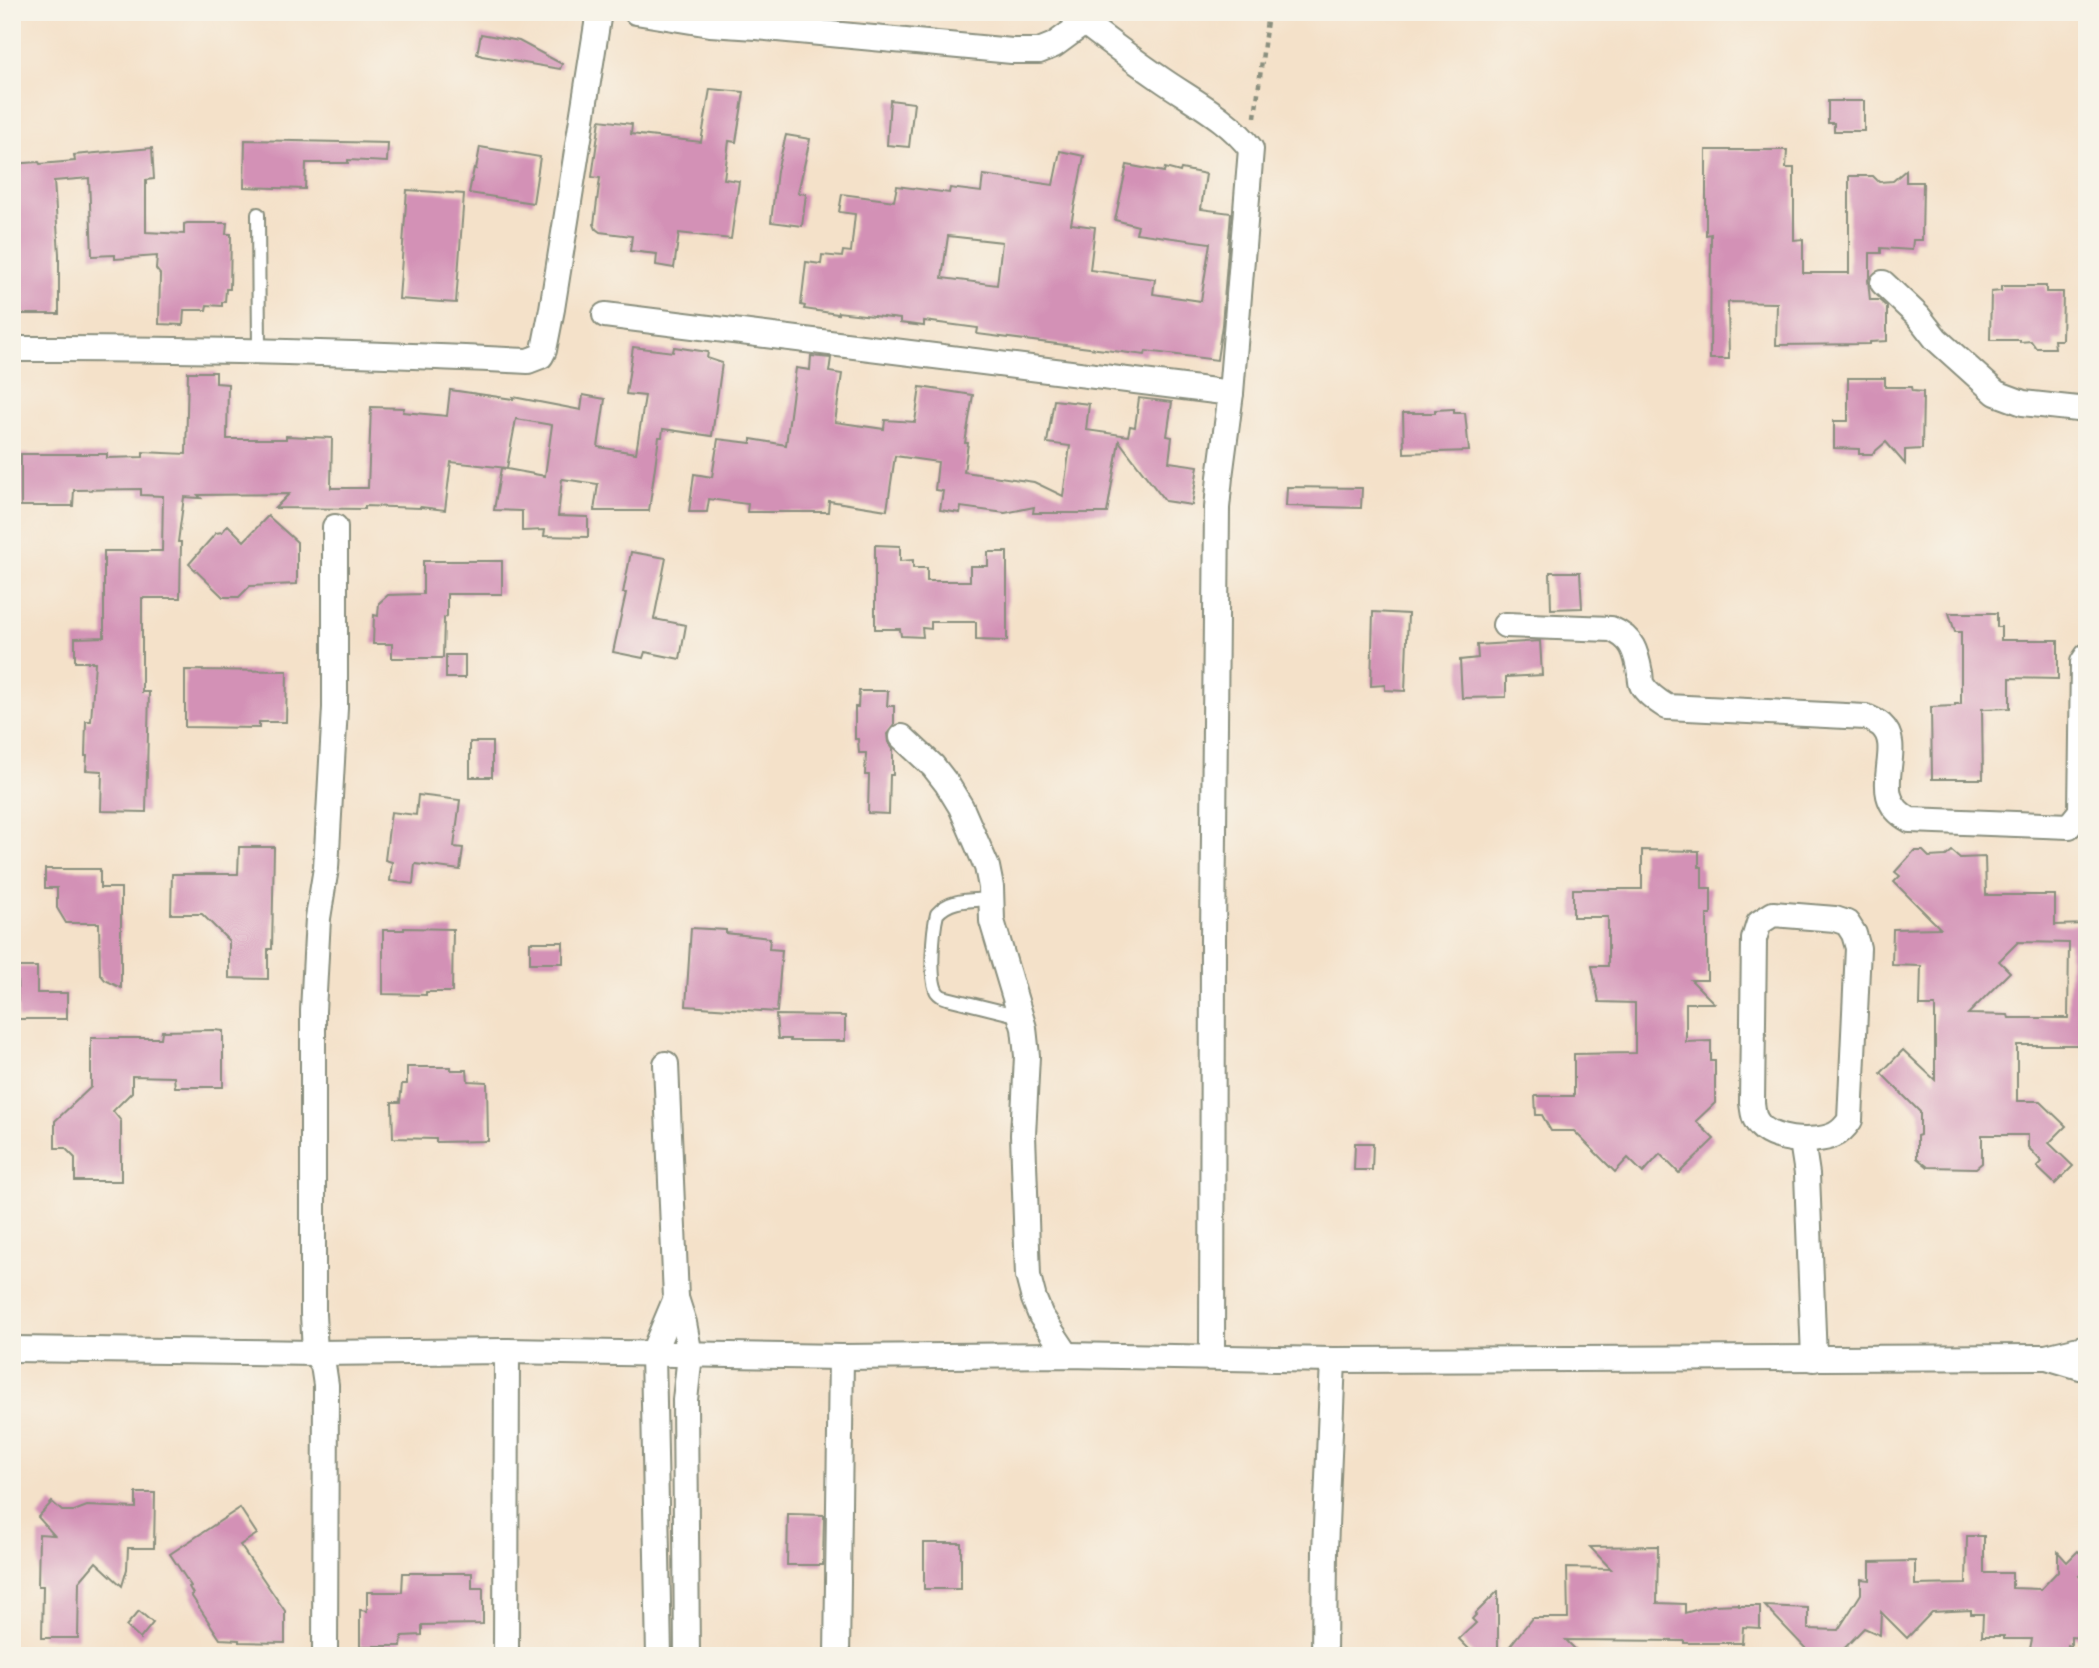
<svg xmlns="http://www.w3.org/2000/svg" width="2099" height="1668" viewBox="0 0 2099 1668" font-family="'IM FELL DW Pica',serif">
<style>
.building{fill:#d391b6;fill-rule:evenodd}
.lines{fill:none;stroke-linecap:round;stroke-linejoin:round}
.lane-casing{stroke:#8a8f7e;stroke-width:16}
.street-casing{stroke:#8a8f7e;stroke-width:28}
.path{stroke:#8a8f7e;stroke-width:4.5;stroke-dasharray:5 5;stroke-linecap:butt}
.lane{stroke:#fff;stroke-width:12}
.street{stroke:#fff;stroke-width:24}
</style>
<rect width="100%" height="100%" fill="#f7f3e8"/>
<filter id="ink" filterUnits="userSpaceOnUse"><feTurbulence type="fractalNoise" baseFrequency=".0143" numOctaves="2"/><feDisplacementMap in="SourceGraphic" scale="14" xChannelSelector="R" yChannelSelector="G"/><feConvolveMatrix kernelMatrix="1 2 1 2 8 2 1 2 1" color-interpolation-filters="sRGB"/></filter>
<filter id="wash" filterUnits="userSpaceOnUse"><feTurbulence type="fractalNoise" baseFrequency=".00686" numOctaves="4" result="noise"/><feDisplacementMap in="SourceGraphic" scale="28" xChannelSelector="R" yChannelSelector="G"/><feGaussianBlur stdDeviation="1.57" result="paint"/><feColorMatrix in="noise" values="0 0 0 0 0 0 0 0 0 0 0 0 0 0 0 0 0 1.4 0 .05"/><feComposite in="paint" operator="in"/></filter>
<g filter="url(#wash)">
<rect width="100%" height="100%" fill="#f4e1c9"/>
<g id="blocks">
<g class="building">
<path d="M 481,34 L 519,41 L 562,64 L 560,69 L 482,56 L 477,54 Z"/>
<path d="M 710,89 L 744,92 L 736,142 L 729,141 L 724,179 L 739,181 L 731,239 L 679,233 L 674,268 L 656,265 L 657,254 L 630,251 L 632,236 L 600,232 L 596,229 L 594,224 L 600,178 L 592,177 L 600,120 L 632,124 L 631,134 L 701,142 Z"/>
<path d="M 890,100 L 914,103 L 909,147 L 887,145 Z"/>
<path d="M 1828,101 L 1864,101 L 1864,131 L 1834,131 L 1834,123 L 1828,123 Z"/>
<path d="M 786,135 L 810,139 L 798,193 L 806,194 L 802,226 L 771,222 L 777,171 Z"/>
<path d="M 245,140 L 388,143 L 387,162 L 348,160 L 348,163 L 306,163 L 305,189 L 244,187 Z"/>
<path d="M 480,147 L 540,157 L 533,203 L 469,193 L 474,168 L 476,169 Z"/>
<path d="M 152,148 L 154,179 L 146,180 L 146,232 L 184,234 L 184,224 L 187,223 L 227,223 L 226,234 L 231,234 L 230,289 L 226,289 L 225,302 L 222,302 L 222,306 L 207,305 L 206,310 L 184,310 L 183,325 L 159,324 L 160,274 L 156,269 L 157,256 L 115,259 L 115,255 L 92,256 L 89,178 L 54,181 L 59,254 L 59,314 L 13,314 L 12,164 L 39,162 L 40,164 L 75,161 L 74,155 Z"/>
<path d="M 1706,150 L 1787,150 L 1786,168 L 1794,168 L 1794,240 L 1803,239 L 1803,273 L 1849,273 L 1849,176 L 1873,176 L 1879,182 L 1893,181 L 1906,170 L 1906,182 L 1923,182 L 1922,240 L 1913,240 L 1912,250 L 1881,248 L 1881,253 L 1870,253 L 1870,276 L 1868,280 L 1870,300 L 1879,300 L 1887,307 L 1887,341 L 1870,342 L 1870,344 L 1776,345 L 1777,303 L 1728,302 L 1729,359 L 1710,359 L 1711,234 L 1706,235 Z"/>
<path d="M 1060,151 L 1084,156 L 1071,224 L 1095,227 L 1090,270 L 1155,279 L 1153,294 L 1201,301 L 1210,243 L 1136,233 L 1138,226 L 1115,220 L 1127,165 L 1164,172 L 1165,168 L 1180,172 L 1181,169 L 1206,174 L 1201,209 L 1231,213 L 1222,325 L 1217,360 L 1146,351 L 1145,355 L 977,334 L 978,328 L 924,321 L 924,326 L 900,323 L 900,319 L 838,312 L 838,314 L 804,309 L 805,306 L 801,305 L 806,262 L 821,264 L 822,255 L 842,257 L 843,251 L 851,252 L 855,214 L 839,212 L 842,194 L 894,201 L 897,186 L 949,193 L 950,188 L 981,192 L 983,175 L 1053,185 ZM 948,236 L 1002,242 L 997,285 L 942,278 Z"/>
<path d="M 407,190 L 464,194 L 456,303 L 399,299 Z"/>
<path d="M 2001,286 L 2046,286 L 2046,292 L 2063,292 L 2062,340 L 2054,340 L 2055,348 L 2036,348 L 2031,341 L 2020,342 L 2020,340 L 1990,340 L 1991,292 L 2001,291 Z"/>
<path d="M 633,347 L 673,352 L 674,347 L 708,352 L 707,358 L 722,363 L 712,436 L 663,429 L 662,437 L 659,437 L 649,511 L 594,511 L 598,484 L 562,479 L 558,516 L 588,517 L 588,537 L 544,536 L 545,530 L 522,531 L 522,511 L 494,510 L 501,468 L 545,476 L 552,425 L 516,419 L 507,468 L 451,462 L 445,510 L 420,507 L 420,508 L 365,506 L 365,509 L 275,508 L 289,494 L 198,495 L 201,498 L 184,497 L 178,542 L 181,542 L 180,598 L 142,598 L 142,692 L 149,692 L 146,812 L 101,811 L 102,771 L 86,770 L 87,756 L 85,756 L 86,721 L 91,721 L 95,662 L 75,662 L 75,638 L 104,637 L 104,551 L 162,551 L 163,496 L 141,495 L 141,489 L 74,490 L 73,506 L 21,506 L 21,454 L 107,454 L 107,458 L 143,457 L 143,452 L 186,454 L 188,372 L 216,372 L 216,383 L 228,384 L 227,439 L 286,439 L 286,436 L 332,438 L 331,488 L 368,488 L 371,407 L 404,408 L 403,412 L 447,416 L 450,390 L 513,399 L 513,397 L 581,410 L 583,395 L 605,399 L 598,447 L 636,453 L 645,396 L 626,394 Z"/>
<path d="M 811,356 L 831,358 L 829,372 L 842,374 L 835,422 L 884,429 L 885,420 L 915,422 L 920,387 L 973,395 L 965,443 L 968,443 L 964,472 L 1034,482 L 1063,496 L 1070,446 L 1047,443 L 1054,400 L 1089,404 L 1086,430 L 1128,436 L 1130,426 L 1135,427 L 1139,398 L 1172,402 L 1167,436 L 1172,437 L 1169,462 L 1198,466 L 1192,505 L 1165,501 L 1119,441 L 1107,513 L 1033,513 L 1034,507 L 1005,513 L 961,507 L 960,513 L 940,510 L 943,491 L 935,490 L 938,462 L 895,456 L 887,510 L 829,501 L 828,512 L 747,512 L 748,504 L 709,499 L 707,512 L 689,512 L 694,474 L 712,477 L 718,439 L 751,443 L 751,439 L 786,445 L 796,368 L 810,370 Z"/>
<path d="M 1848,378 L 1885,378 L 1885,387 L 1911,387 L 1912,391 L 1923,392 L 1922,449 L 1905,450 L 1905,464 L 1886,442 L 1872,454 L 1859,454 L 1859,449 L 1834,448 L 1834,421 L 1848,421 Z"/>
<path d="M 1454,409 L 1454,413 L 1465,413 L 1469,451 L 1404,453 L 1403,413 L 1435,413 L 1435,410 Z"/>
<path d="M 1287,487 L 1362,488 L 1361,508 L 1286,506 Z"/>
<path d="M 268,516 L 297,542 L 297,584 L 250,586 L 239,597 L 223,597 L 189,564 L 216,533 L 222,532 L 228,525 L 244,541 Z"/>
<path d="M 875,545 L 900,546 L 900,561 L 913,560 L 913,568 L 927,568 L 927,581 L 970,581 L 970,566 L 988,566 L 988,552 L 1007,552 L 1007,641 L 976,640 L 976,622 L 931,622 L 931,629 L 922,628 L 923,637 L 901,636 L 900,629 L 875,629 Z"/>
<path d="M 631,552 L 666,558 L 654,619 L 686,625 L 680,659 L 645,652 L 643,658 L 613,652 L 626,593 L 623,593 Z"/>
<path d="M 423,561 L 502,561 L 502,594 L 447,594 L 447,616 L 444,618 L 443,658 L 392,658 L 392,644 L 373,644 L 374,615 L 378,616 L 379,603 L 388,595 L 423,594 Z"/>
<path d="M 1550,572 L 1580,572 L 1582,608 L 1551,609 Z"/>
<path d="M 1373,612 L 1408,614 L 1405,691 L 1385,690 L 1385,685 L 1371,686 Z"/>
<path d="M 1949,613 L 1997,613 L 1997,627 L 2001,627 L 2001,640 L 2058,640 L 2058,679 L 2010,678 L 2010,708 L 1982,709 L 1983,779 L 1932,779 L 1931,707 L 1955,706 L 1955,704 L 1961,704 L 1961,632 L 1955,632 Z"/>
<path d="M 1540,641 L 1542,675 L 1506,677 L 1506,697 L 1462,698 L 1460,660 L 1478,658 L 1477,645 Z"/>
<rect x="446" y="655" width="19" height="23"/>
<path d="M 185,670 L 287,671 L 286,722 L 259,722 L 259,728 L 185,727 Z"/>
<path d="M 859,691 L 888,691 L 887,706 L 894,706 L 894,725 L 887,734 L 888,742 L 893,749 L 893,775 L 890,775 L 889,814 L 868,813 L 869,775 L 865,775 L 866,753 L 859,753 L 858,739 L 855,739 L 855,707 L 858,707 Z"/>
<rect x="470" y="742" width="22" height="35"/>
<path d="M 418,795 L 460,800 L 454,847 L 463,848 L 460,870 L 415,864 L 413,884 L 390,881 L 392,862 L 385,860 L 391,812 L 416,815 Z"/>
<path d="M 239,847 L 274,847 L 272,949 L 268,949 L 268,979 L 229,978 L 229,941 L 202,914 L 171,914 L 172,874 L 238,874 Z"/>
<path d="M 1642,850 L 1699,851 L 1699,867 L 1702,867 L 1702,888 L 1711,888 L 1711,915 L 1707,915 L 1707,980 L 1691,980 L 1714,1003 L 1686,1003 L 1686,1042 L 1711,1041 L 1711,1061 L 1715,1061 L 1715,1103 L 1696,1121 L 1714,1139 L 1679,1173 L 1660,1154 L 1643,1173 L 1628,1158 L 1615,1172 L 1574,1131 L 1551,1131 L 1542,1115 L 1536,1115 L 1535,1096 L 1574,1096 L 1574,1054 L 1635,1053 L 1635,1003 L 1599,1002 L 1592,966 L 1608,966 L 1608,917 L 1573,917 L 1573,889 L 1642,889 Z"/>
<path d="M 1914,851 L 1923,851 L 1929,857 L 1946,856 L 1952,851 L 1960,858 L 1985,857 L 1986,895 L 2055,895 L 2055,925 L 2087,924 L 2087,1045 L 2017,1045 L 2017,1101 L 2040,1101 L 2066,1126 L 2049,1143 L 2073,1166 L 2055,1184 L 2037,1167 L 2042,1162 L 2028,1147 L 2028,1135 L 1982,1135 L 1982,1163 L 1976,1168 L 1928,1167 L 1917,1158 L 1917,1136 L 1920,1135 L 1920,1112 L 1881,1073 L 1903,1050 L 1935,1080 L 1935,1006 L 1920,1006 L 1921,966 L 1892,965 L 1893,929 L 1940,928 L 1894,882 L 1900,876 L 1895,872 ZM 2018,942 L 2069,943 L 2068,1018 L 2009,1018 L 2008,1015 L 1968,1014 L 2010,972 L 1999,961 Z"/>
<path d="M 45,869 L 100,869 L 100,888 L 121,888 L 121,988 L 105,980 L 100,974 L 99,923 L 66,923 L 57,908 L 57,888 L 45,888 Z"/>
<path d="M 404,928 L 453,929 L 452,992 L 426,992 L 426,995 L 383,994 L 383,930 L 404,930 Z"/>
<path d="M 691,928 L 726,930 L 726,933 L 770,938 L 769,949 L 782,950 L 777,1012 L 686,1006 Z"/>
<rect x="530" y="942" width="33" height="21"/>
<path d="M 17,967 L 37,967 L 37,993 L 67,993 L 67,1019 L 18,1019 Z"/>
<path d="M 776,1015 L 845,1016 L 845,1041 L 790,1041 L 790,1039 L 778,1039 Z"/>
<path d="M 214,1030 L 223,1031 L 223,1087 L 175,1087 L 174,1077 L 132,1076 L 132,1092 L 113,1111 L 121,1121 L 121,1181 L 75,1181 L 75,1158 L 65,1148 L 55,1148 L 55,1121 L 91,1087 L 91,1038 L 161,1038 L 162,1031 Z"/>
<path d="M 407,1067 L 451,1067 L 451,1070 L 467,1070 L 468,1081 L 487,1082 L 488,1141 L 436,1142 L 436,1139 L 393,1138 L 392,1102 L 400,1102 L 402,1084 L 407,1084 Z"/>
<path d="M 1355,1143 L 1373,1143 L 1372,1170 L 1354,1170 Z"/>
<path d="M 136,1493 L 155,1493 L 154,1548 L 128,1548 L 127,1569 L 122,1586 L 96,1562 L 79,1582 L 78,1638 L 42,1638 L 43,1586 L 38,1586 L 39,1534 L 54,1535 L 38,1517 L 52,1502 L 62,1511 L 74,1511 L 87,1506 L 136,1508 Z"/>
<path d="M 240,1508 L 257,1534 L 240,1545 L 285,1611 L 285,1643 L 239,1642 L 239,1640 L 220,1639 L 191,1595 L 193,1594 L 189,1587 L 191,1586 L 170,1554 Z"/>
<path d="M 788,1514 L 824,1515 L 823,1565 L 787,1565 Z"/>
<path d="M 1967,1536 L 1984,1536 L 1984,1573 L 2012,1573 L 2012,1588 L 2041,1589 L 2058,1571 L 2058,1552 L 2067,1562 L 2078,1551 L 2087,1560 L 2087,1570 L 2079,1576 L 2087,1585 L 2086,1626 L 2084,1626 L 2083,1638 L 2071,1637 L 2071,1646 L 2068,1645 L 2067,1654 L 2049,1653 L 2049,1649 L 2030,1649 L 2032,1639 L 2004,1639 L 2004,1636 L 1982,1636 L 1983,1614 L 1971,1614 L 1971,1610 L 1932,1612 L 1907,1638 L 1881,1612 L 1880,1635 L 1864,1628 L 1837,1656 L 1818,1656 L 1822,1651 L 1808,1651 L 1765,1606 L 1808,1608 L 1808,1629 L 1838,1630 L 1861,1594 L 1861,1579 L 1870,1580 L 1870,1562 L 1915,1561 L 1915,1585 L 1966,1584 Z"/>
<rect x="924" y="1543" width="37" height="46"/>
<path d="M 1658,1546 L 1657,1603 L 1685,1604 L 1685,1613 L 1713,1605 L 1739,1604 L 1739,1606 L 1760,1606 L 1760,1628 L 1743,1627 L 1742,1643 L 1684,1643 L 1684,1641 L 1566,1640 L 1582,1656 L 1502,1656 L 1532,1618 L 1568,1618 L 1567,1568 L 1611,1569 L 1590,1547 Z"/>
<path d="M 403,1573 L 472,1573 L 472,1588 L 483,1588 L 483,1624 L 422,1625 L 422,1635 L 402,1636 L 401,1646 L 360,1646 L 360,1610 L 367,1611 L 367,1592 L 402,1592 Z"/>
<path d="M 1498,1591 L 1498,1656 L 1476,1656 L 1459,1639 L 1476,1623 L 1472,1619 L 1476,1615 L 1475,1614 Z"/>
<path d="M 139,1611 L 153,1623 L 140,1639 L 126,1626 Z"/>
</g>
</g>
</g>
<g filter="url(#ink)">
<use href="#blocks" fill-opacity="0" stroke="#8a8f7e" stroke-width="2"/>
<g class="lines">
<defs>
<g id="lane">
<path d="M 258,214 L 259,351"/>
<path d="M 991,899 C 971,901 951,898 937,914 C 933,930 929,979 937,992 C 940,996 942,997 947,998 L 1020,1016"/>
</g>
<g id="street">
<path d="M 636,12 L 710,24 L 756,27 L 1012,51 L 1039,51 L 1054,45 L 1084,23"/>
<path d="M 1070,12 C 1100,35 1130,58 1161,79 C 1191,100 1229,119 1251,149 L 1231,393 L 1220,477 L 1217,508 L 1213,940 L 1212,1356"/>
<path d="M 1883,283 L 1918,316 L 1936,339 L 1996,393 L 2023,403 L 2087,410"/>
<path d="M 605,315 L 1231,393"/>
<path d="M 12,349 C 184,348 356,353 528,361 L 541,356 L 544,350 L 552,309 L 599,12"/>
<path d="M 1505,625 L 1611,629 C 1633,638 1636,652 1640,673 C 1641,677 1640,681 1642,685 C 1647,694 1659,702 1667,707 L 1866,717 C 1871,719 1877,722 1881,725 C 1908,749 1864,796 1910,820 L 2069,826 L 2081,811 L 2083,662 L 2087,656"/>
<path d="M 902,737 L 933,766 L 947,784 L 961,807 L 987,867 L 991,887 L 992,921 L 1024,1028 L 1027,1056 L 1023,1135 L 1028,1276 L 1034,1299 L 1041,1316 L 1067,1355"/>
<path d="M 1773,914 L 1835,919 L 1847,923 L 1854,934 L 1858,948 L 1850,1120 C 1846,1126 1841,1132 1834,1135 C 1814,1144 1767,1142 1756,1120 C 1753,1116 1753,1108 1752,1103 L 1754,939 L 1759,923 Z"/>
<path d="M 666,1064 L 676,1298 L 684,1323 L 690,1355 L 685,1400 L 687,1656"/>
<path d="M 1802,1141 L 1807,1174 L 1814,1359"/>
<path d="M 12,1349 L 315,1353 L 507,1351 L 841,1357 L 1067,1355 L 1333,1360 L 2046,1357 L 2087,1347"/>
<path d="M 2047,1357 L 2087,1369"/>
<path d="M 325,1656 L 326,1385 L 323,1365 L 315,1353 L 313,1314 L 313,1011 L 318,918 L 326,868 L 335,708 L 335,527"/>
<path d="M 506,1656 L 507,1351"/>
<path d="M 659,1656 L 653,1353 L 676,1298"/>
<path d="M 837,1656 L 841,1357"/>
<path d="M 1324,1656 L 1325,1550 L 1333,1360"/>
</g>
</defs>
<use href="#lane" class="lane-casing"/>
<use href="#street" class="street-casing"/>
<path class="path" d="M 1255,117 L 1268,12"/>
<use href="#lane" class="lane"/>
<use href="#street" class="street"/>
</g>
</g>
<rect width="2099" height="1668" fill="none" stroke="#f7f3e8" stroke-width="42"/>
</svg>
